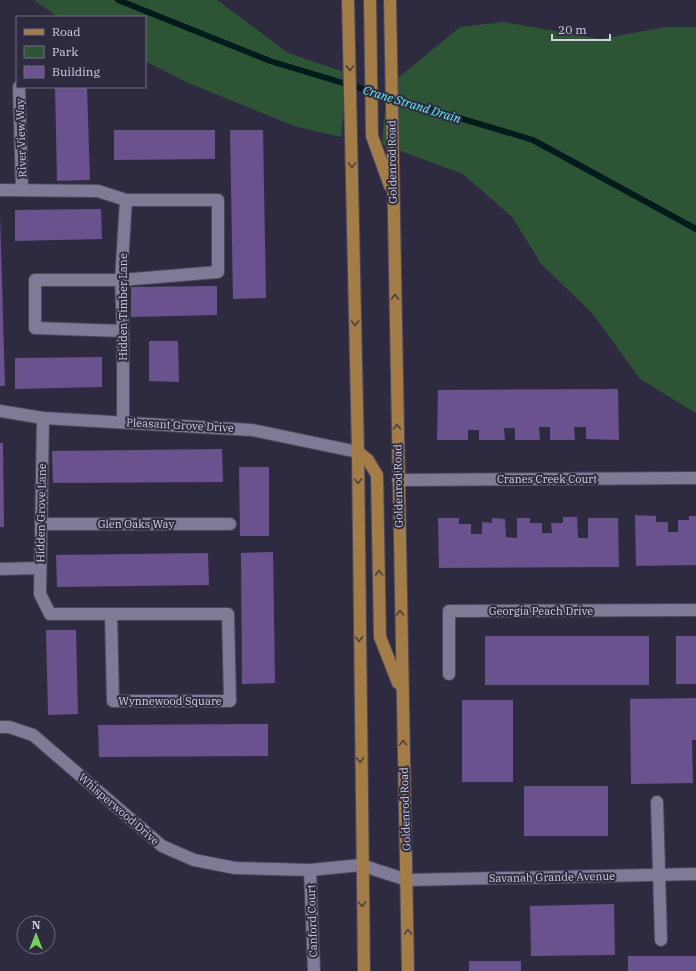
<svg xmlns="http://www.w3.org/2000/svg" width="696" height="971" viewBox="0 0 696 971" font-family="'IBM Plex Serif',serif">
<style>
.green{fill:#2d5535}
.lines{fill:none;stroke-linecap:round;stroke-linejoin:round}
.stream{stroke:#001b1c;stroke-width:6}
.building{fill:#69528d}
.minor-casing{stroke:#4b485c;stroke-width:14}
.major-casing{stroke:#4b485c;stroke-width:14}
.minor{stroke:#7f7b96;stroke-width:12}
.major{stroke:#a37c47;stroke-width:12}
.oneway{stroke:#4b3f42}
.labels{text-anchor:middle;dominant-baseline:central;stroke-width:4;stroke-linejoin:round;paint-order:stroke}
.street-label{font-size:11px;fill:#d2d1e0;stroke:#2e2b41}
.water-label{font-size:12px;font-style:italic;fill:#60f4f7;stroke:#2e2b41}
</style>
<rect width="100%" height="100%" fill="#2e2b41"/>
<g class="green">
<path d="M 34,0 L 217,0 L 288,53 L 347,73 L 341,137 L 294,126 L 186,82 L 145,61 L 145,17 L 58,17 Z"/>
<path d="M 504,22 L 600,39 L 666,27 L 696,27 L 696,413 L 640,379 L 592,313 L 541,264 L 513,218 L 463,174 L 382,144 L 387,87 L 460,27 Z"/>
</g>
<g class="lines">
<path class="stream" d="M 118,0 L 270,61 L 533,140 L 696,229"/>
</g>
<g class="building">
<path d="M 55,87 L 87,87 L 90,180 L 57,181 Z"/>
<path d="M 114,130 L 215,130 L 215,159 L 114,160 Z"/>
<path d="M 230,130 L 263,130 L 266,298 L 233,299 Z"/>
<path d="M 101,209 L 102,239 L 15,241 L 15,210 Z"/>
<path d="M 0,214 L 5,386 L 0,386 Z"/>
<path d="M 217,286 L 217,315 L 131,317 L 131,287 Z"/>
<path d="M 149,341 L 178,341 L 179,382 L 149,381 Z"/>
<path d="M 102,357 L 102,387 L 15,389 L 15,358 Z"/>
<path d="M 618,389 L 619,440 L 586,439 L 586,427 L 574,427 L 575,440 L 550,440 L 550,427 L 539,427 L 540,440 L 515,440 L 515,428 L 504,428 L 505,440 L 479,440 L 479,430 L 468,430 L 468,440 L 437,440 L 438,390 Z"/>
<path d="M 0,443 L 3,443 L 4,527 L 0,527 Z"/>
<path d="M 222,449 L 223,482 L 53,483 L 52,451 Z"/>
<path d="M 239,467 L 269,467 L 269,536 L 240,536 Z"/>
<path d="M 635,515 L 656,516 L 656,522 L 668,522 L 668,532 L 678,532 L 678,520 L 689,520 L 689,516 L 696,516 L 696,565 L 636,566 Z"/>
<path d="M 563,517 L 577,517 L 578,538 L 588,538 L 588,518 L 618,518 L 619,567 L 439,568 L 438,518 L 459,518 L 459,524 L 471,524 L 471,534 L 482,534 L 482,522 L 492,523 L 492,518 L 505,519 L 506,537 L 517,538 L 517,518 L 530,518 L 530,523 L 542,523 L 542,533 L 552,533 L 551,523 L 563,523 Z"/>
<path d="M 273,552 L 275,683 L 242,684 L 241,553 Z"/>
<path d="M 208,553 L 209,585 L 57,587 L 56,555 Z"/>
<path d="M 46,630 L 76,630 L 78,714 L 48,715 Z"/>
<rect x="485" y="636" width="164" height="49"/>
<rect x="676" y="636" width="20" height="48"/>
<path d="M 696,698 L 696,740 L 692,740 L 693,783 L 631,784 L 630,699 Z"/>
<rect x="462" y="700" width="51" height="82"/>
<path d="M 268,724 L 268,756 L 99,757 L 98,725 Z"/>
<rect x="524" y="786" width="84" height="50"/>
<path d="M 614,904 L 615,955 L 531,956 L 530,906 Z"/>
<rect x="628" y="956" width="68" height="15"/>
<rect x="469" y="961" width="52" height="10"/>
</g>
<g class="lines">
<defs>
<g id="minor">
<path d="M 19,87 L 22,190"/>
<path d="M 0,190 L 98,191 L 126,200 L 121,280 L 123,331 L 123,422"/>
<path d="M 123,331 L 35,328 L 35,280 L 121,280 L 218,272 L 218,200 L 126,200"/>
<path d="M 0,411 L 43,418 L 252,430 L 358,452"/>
<path d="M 43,418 L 40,594 L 50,614 L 228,614 L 230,701 L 113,701 L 111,614"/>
<path d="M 398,480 L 696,478"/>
<path d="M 41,524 L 230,524"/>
<path d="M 0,569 L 40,568"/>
<path d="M 449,674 L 449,611 L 696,610"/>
<path d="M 0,727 L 9,727 L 33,735 L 162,846 L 194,860 L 235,868 L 310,870 L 361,865 L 407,880 L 696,874"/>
<path d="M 657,802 L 661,940"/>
<path d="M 310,870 L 314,971"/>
</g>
<g id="major">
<path d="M 348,0 L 358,452 L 364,971"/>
<path d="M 370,0 L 372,136 L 390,186"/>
<path d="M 390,0 L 408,971"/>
<path d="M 358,452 L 368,460 L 377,475 L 380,637 L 398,683"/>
</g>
</defs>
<use href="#minor" class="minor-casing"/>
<use href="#major" class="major-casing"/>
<use href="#minor" class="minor"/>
<use href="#major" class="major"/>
</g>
<defs><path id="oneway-chevron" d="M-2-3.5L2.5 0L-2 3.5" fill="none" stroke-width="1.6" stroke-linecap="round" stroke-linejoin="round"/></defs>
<g class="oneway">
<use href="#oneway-chevron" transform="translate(350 68) rotate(88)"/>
<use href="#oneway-chevron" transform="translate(352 165) rotate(89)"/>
<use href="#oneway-chevron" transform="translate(395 297) rotate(-91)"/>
<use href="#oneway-chevron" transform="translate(355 323) rotate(89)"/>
<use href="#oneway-chevron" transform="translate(397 427) rotate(-91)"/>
<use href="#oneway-chevron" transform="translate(358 481) rotate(89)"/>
<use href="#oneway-chevron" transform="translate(379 573) rotate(-91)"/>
<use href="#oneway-chevron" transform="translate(400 613) rotate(-91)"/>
<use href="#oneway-chevron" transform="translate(359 639) rotate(89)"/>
<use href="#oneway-chevron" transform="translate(403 743) rotate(-92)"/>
<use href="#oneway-chevron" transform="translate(360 760) rotate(89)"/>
<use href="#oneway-chevron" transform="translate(362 904) rotate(89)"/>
<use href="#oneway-chevron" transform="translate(408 932) rotate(-91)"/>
</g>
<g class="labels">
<g class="street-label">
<text transform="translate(21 138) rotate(-92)">River View Way</text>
<text transform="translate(392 162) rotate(-91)">Goldenrod Road</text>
<text transform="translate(123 307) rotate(-90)">Hidden Timber Lane</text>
<text transform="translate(180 425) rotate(3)">Pleasant Grove Drive</text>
<text x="547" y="479">Cranes Creek Court</text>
<text transform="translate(398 486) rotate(-91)">Goldenrod Road</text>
<text transform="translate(41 513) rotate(-89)">Hidden Grove Lane</text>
<text x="136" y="524">Glen Oaks Way</text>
<text x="541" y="611">Georgia Peach Drive</text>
<text x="170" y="701">Wynnewood Square</text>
<text transform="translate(119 809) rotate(41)">Whisperwood Drive</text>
<text transform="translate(405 809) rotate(-92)">Goldenrod Road</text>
<text transform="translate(552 877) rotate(-1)">Savanah Grande Avenue</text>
<text transform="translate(312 921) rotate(-92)">Canford Court</text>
</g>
<g class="water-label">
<text transform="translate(412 104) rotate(17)">Crane Strand Drain</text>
</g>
</g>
<rect x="16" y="16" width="130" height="72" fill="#2e2b41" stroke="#706d81"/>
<rect x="24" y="29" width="20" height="6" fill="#a37c47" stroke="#706d81"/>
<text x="52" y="36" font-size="12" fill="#d2d1e0">Road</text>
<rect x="24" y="46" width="20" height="12" fill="#2d5535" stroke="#706d81"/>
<text x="52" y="56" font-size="12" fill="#d2d1e0">Park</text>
<rect x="24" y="66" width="20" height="12" fill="#69528d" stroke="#706d81"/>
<text x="52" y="76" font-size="12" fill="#d2d1e0">Building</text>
<g transform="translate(36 935)"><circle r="19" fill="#2e2b41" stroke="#706d81"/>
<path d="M0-3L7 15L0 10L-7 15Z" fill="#79d158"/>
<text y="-6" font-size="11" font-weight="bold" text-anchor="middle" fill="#d2d1e0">N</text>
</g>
<path d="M552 34v6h58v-6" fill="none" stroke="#d2d1e0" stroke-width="2"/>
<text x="558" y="34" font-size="12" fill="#d2d1e0" stroke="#2e2b41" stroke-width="3" paint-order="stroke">20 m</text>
</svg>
